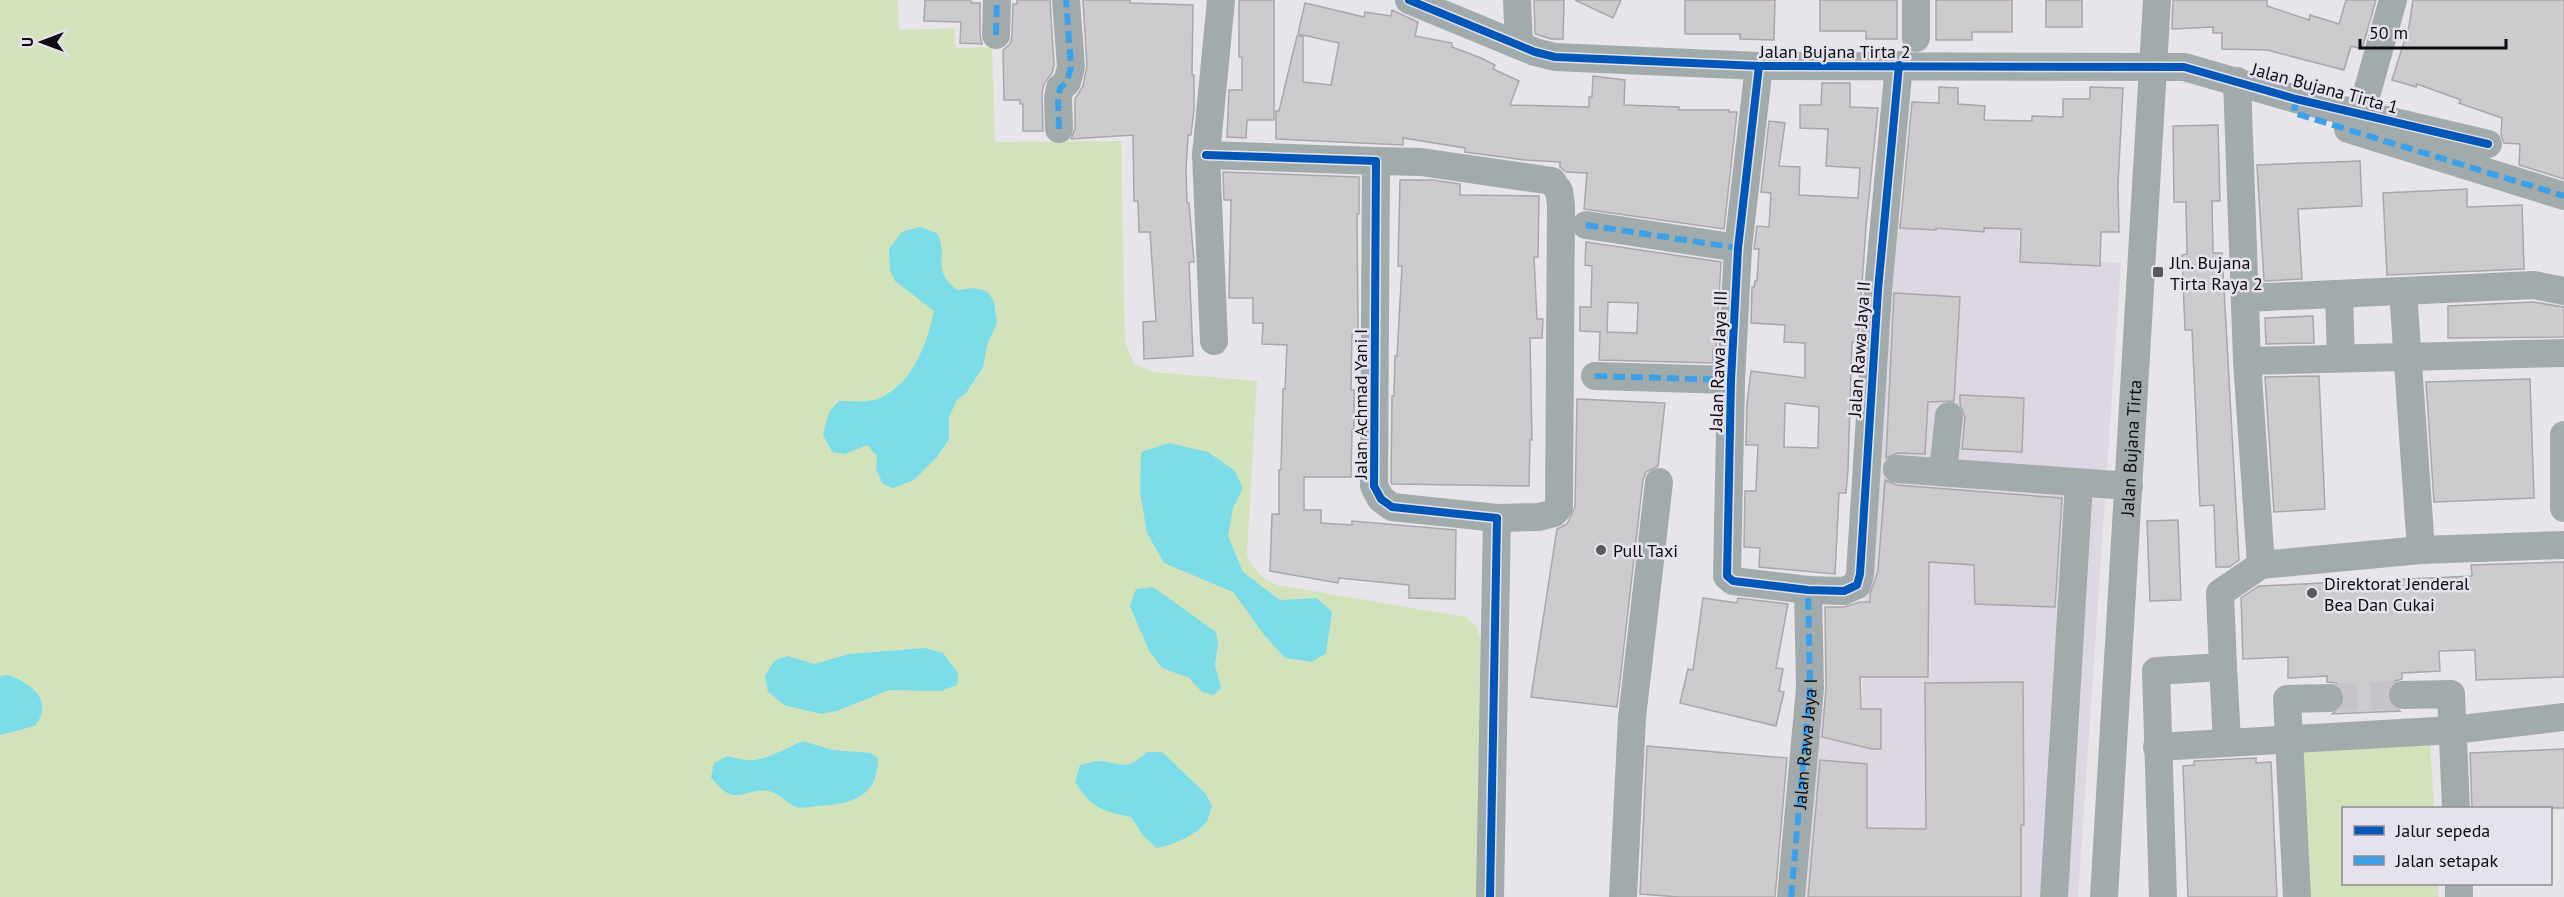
<svg xmlns="http://www.w3.org/2000/svg" width="2564" height="897" viewBox="0 0 2564 897" font-family="'PT Sans',sans-serif">
<style>
.built{fill:#dcd7e3}
.green{fill:#d2e3bc}
.water{fill:#7cdde8}
.building{fill:#cecbce;stroke:#aaa7ab;stroke-width:1.5;fill-rule:evenodd}
.lines{fill:none;stroke-linecap:round;stroke-linejoin:round}
.minor-tunnel{stroke:#c6c4c9;stroke-width:28;stroke-dasharray:28 14;stroke-linecap:butt}
.minor{stroke:#a2abab;stroke-width:28}
.quiet{stroke:#3da1ea;stroke-width:6;stroke-dasharray:12 6;stroke-linecap:butt}
.cycleway-casing{stroke:#e6e2ed;stroke-width:11}
.cycleway{stroke:#0057b8;stroke-width:8}
.poi-dot{fill:#5a585c;stroke:#e6e2ed;stroke-width:2}
.labels{text-anchor:middle;dominant-baseline:central;stroke-width:5;stroke-linejoin:round;paint-order:stroke}
.street-label{font-size:18px;fill:#0e0c10;stroke:#e6e2ed}
.poi-label{font-size:18px;fill:#0e0c10;stroke:#e6e2ed;text-anchor:start}
</style>
<rect width="100%" height="100%" fill="#e7e5ea"/>
<path class="built" d="M 1891,222 L 2019,228 L 2018,258 L 2121,263 L 2078,897 L 1797,897 L 1815,708 L 1862,711 L 1865,595 Z"/>
<g class="green">
<path d="M 0,0 L 898,0 L 899,30 L 955,28 L 956,48 L 992,47 L 995,142 L 1121,141 L 1125,341 L 1134,364 L 1154,372 L 1257,381 L 1247,555 C 1255,571 1261,579 1278,585 L 1466,617 L 1476,626 L 1484,647 L 1480,897 L 0,897 Z"/>
<path d="M 2430,740 L 2434,808 L 2344,808 L 2344,884 L 2438,884 L 2439,897 L 2305,897 L 2297,748 Z"/>
</g>
<g class="water">
<path d="M 920,227 L 937,233 C 950,258 929,267 957,290 L 973,288 L 987,291 L 994,301 L 997,323 L 987,345 L 983,367 L 966,393 L 957,400 L 949,417 L 949,439 L 937,457 L 914,480 L 893,488 L 883,484 L 876,469 L 877,456 L 867,445 L 845,454 L 832,452 L 823,435 L 829,412 L 839,401 C 851,401 866,403 877,399 C 912,386 927,344 934,311 L 895,281 L 890,270 L 889,249 L 902,232 Z"/>
<path d="M 1169,443 L 1208,452 L 1234,470 L 1243,488 L 1233,508 L 1228,536 L 1243,572 L 1280,600 L 1317,598 L 1332,612 L 1326,653 L 1312,662 L 1285,658 L 1265,636 L 1233,592 L 1164,563 L 1147,533 L 1140,492 L 1141,452 Z"/>
<path d="M 1153,587 L 1216,632 L 1218,644 L 1215,665 L 1221,688 L 1214,695 L 1202,692 L 1189,678 L 1162,668 L 1149,651 L 1130,606 L 1136,589 Z"/>
<path d="M 925,648 L 943,653 L 958,673 L 957,685 L 941,691 L 889,690 L 837,711 L 821,714 L 784,705 L 768,692 L 765,676 L 774,661 L 787,656 L 815,664 L 848,654 Z"/>
<path d="M 8,675 C 23,680 46,693 42,712 C 42,716 37,722 35,726 L 0,735 L 0,676 Z"/>
<path d="M 803,741 L 832,750 L 871,753 L 878,758 C 878,796 853,804 819,806 C 813,806 802,809 796,807 C 788,804 781,795 772,792 C 746,784 736,812 711,777 L 714,763 L 728,756 C 761,767 773,753 803,741 Z"/>
<path d="M 1147,752 L 1162,752 L 1206,794 L 1212,807 C 1210,811 1209,817 1207,821 C 1197,835 1173,845 1157,848 L 1144,837 L 1131,817 C 1102,811 1091,808 1075,782 L 1080,765 C 1086,764 1093,761 1099,761 C 1124,763 1125,772 1147,752 Z"/>
</g>
<g class="building">
<path d="M 925,0 L 971,0 L 971,3 L 980,3 L 980,35 L 982,44 L 960,43 L 961,22 L 924,21 Z"/>
<path d="M 1017,0 L 1050,0 L 1054,65 L 1052,73 L 1044,84 L 1042,93 L 1043,131 L 1023,131 L 1023,104 L 1020,104 L 1020,100 L 1004,100 L 1003,50 L 1010,44 L 1012,36 L 1013,4 L 1017,4 Z"/>
<path d="M 1083,0 L 1130,0 L 1130,3 L 1193,5 L 1192,75 L 1194,75 L 1194,109 L 1191,135 L 1188,135 L 1186,168 L 1187,203 L 1189,203 L 1194,262 L 1189,262 L 1193,356 L 1144,359 L 1143,322 L 1156,321 L 1150,232 L 1139,232 L 1138,201 L 1134,201 L 1133,135 L 1071,139 L 1075,129 L 1075,99 L 1083,86 L 1087,66 Z"/>
<path d="M 1239,0 L 1274,0 L 1274,120 L 1247,120 L 1246,138 L 1227,137 L 1229,90 L 1242,90 L 1242,57 L 1239,57 Z"/>
<path d="M 1534,0 L 1564,0 L 1563,39 L 1551,39 L 1535,34 Z"/>
<path d="M 1575,0 L 1621,0 L 1613,18 Z"/>
<path d="M 1685,0 L 1775,0 L 1774,40 L 1740,39 L 1740,34 L 1685,34 Z"/>
<path d="M 1820,0 L 1897,0 L 1897,39 L 1866,39 L 1866,31 L 1820,31 Z"/>
<path d="M 1936,0 L 2012,0 L 2012,32 L 1972,32 L 1972,40 L 1936,40 Z"/>
<rect x="2046" y="0" width="36" height="27"/>
<path d="M 2173,0 L 2267,0 L 2267,6 L 2309,20 L 2310,15 L 2339,24 L 2346,0 L 2376,0 L 2362,49 L 2351,46 L 2344,70 L 2267,50 L 2222,49 L 2222,33 L 2213,33 L 2213,27 L 2172,29 Z"/>
<path d="M 2413,0 L 2564,0 L 2564,179 L 2519,165 L 2520,144 L 2504,143 L 2501,135 L 2502,118 L 2459,103 L 2461,100 L 2417,84 L 2416,87 L 2392,80 L 2409,26 Z"/>
<path d="M 1305,3 L 1364,17 L 1365,12 L 1391,16 L 1392,10 L 1418,22 L 1415,36 L 1452,43 L 1452,47 L 1481,58 L 1495,65 L 1493,69 L 1519,81 L 1510,105 L 1589,107 L 1589,97 L 1592,97 L 1593,76 L 1625,80 L 1624,105 L 1679,107 L 1679,110 L 1729,110 L 1729,112 L 1737,112 L 1724,229 L 1584,209 L 1587,173 L 1566,172 L 1560,167 L 1560,162 L 1525,160 L 1465,152 L 1465,148 L 1403,138 L 1403,145 L 1276,139 L 1276,111 L 1279,111 L 1297,36 L 1303,36 L 1303,82 L 1331,85 L 1339,43 L 1298,34 Z"/>
<path d="M 1822,83 L 1850,83 L 1850,107 L 1878,108 L 1866,226 L 1858,342 L 1852,342 L 1848,469 L 1846,493 L 1839,493 L 1835,574 L 1759,567 L 1760,548 L 1744,547 L 1745,491 L 1756,491 L 1758,445 L 1746,445 L 1747,403 L 1751,371 L 1805,378 L 1805,343 L 1784,342 L 1785,325 L 1751,323 L 1752,287 L 1754,287 L 1755,281 L 1757,281 L 1759,249 L 1754,249 L 1757,226 L 1769,227 L 1771,193 L 1761,192 L 1769,121 L 1785,123 L 1779,166 L 1800,167 L 1799,195 L 1858,198 L 1860,168 L 1826,166 L 1828,129 L 1800,128 L 1800,105 L 1821,105 ZM 1785,403 L 1819,407 L 1818,448 L 1784,447 Z"/>
<path d="M 1939,87 L 1958,88 L 1958,104 L 1985,106 L 1984,120 L 2032,121 L 2032,116 L 2063,117 L 2063,99 L 2090,99 L 2090,87 L 2123,88 L 2118,184 L 2119,232 L 2101,232 L 2100,266 L 2020,262 L 2021,229 L 1984,228 L 1984,232 L 1936,228 L 1936,230 L 1900,228 L 1912,102 L 1939,103 Z"/>
<path d="M 2218,125 L 2220,201 L 2212,201 L 2213,253 L 2222,253 L 2239,560 L 2229,567 L 2216,567 L 2214,505 L 2200,506 L 2192,330 L 2185,330 L 2182,255 L 2187,254 L 2186,202 L 2174,202 L 2173,126 Z"/>
<path d="M 2360,161 L 2362,206 L 2298,209 L 2302,279 L 2264,281 L 2257,165 Z"/>
<path d="M 1223,172 L 1359,177 L 1359,214 L 1357,214 L 1358,334 L 1352,334 L 1351,390 L 1354,390 L 1354,430 L 1352,430 L 1351,477 L 1304,477 L 1304,510 L 1321,510 L 1321,523 L 1352,525 L 1352,521 L 1456,530 L 1455,599 L 1409,598 L 1409,585 L 1339,578 L 1338,583 L 1270,571 L 1272,514 L 1279,514 L 1279,470 L 1281,470 L 1283,389 L 1285,389 L 1287,345 L 1262,344 L 1263,323 L 1253,323 L 1253,298 L 1229,298 L 1231,200 L 1224,200 Z"/>
<path d="M 1400,180 L 1433,180 L 1460,184 L 1460,195 L 1539,196 L 1538,257 L 1534,257 L 1537,319 L 1543,319 L 1542,338 L 1530,338 L 1532,440 L 1530,440 L 1529,486 L 1392,484 L 1391,482 L 1392,396 L 1394,396 L 1395,356 L 1397,356 L 1402,266 L 1398,266 Z"/>
<path d="M 2467,189 L 2467,207 L 2522,205 L 2524,269 L 2387,275 L 2383,193 Z"/>
<path d="M 1586,242 L 1721,262 L 1716,349 L 1713,349 L 1713,363 L 1599,360 L 1600,332 L 1580,331 L 1580,307 L 1591,307 L 1592,266 L 1585,265 ZM 1608,302 L 1638,303 L 1637,333 L 1607,332 Z"/>
<path d="M 1894,293 L 1960,297 L 1954,401 L 1928,402 L 1925,454 L 1898,453 L 1886,458 Z"/>
<path d="M 2533,302 L 2564,307 L 2564,337 L 2448,338 L 2448,306 Z"/>
<path d="M 2313,316 L 2314,343 L 2266,344 L 2265,318 Z"/>
<path d="M 2319,376 L 2325,509 L 2274,512 L 2265,377 Z"/>
<path d="M 2530,379 L 2534,498 L 2434,502 L 2426,382 Z"/>
<path d="M 1960,395 L 2024,398 L 2022,452 L 1962,449 L 1965,417 L 1960,404 Z"/>
<path d="M 1577,399 L 1665,403 L 1658,466 L 1646,472 L 1643,480 L 1617,707 L 1531,697 L 1557,529 L 1567,524 L 1575,507 Z"/>
<path d="M 1885,480 L 1896,485 L 2062,498 L 2055,607 L 1975,604 L 1974,565 L 1929,562 L 1928,677 L 1860,677 L 1861,709 L 1881,709 L 1881,749 L 1872,749 L 1822,737 L 1826,688 L 1825,607 L 1844,607 L 1860,602 L 1870,602 L 1870,594 L 1878,571 Z"/>
<path d="M 2178,520 L 2181,600 L 2150,601 L 2147,521 Z"/>
<path d="M 2564,562 L 2564,677 L 2476,680 L 2475,650 L 2439,651 L 2440,671 L 2402,673 L 2402,679 L 2395,681 L 2389,687 L 2387,695 L 2389,703 L 2400,711 L 2332,714 L 2343,706 L 2345,697 L 2343,689 L 2336,683 L 2327,682 L 2327,676 L 2288,678 L 2288,657 L 2243,659 L 2241,598 L 2259,586 L 2472,576 L 2471,565 Z"/>
<path d="M 1703,598 L 1737,603 L 1738,598 L 1788,604 L 1776,668 L 1783,669 L 1779,691 L 1784,692 L 1776,726 L 1680,703 L 1688,669 L 1693,670 Z"/>
<path d="M 2023,682 L 2024,825 L 2021,825 L 2021,897 L 1808,897 L 1820,760 L 1867,764 L 1867,828 L 1926,829 L 1925,683 Z"/>
<path d="M 1647,746 L 1787,758 L 1775,897 L 1679,897 L 1640,894 Z"/>
<path d="M 2564,749 L 2564,808 L 2472,808 L 2470,753 Z"/>
<path d="M 2256,758 L 2256,763 L 2271,762 L 2277,897 L 2188,897 L 2183,766 L 2194,765 L 2194,761 Z"/>
</g>
<g class="lines">
<path class="minor-tunnel" d="M 2329,698 L 2403,695"/>
<g class="minor">
<path d="M 1409,0 L 1535,52 L 1555,57 L 1759,66 L 2184,67 L 2296,99 L 2488,144"/>
<path d="M 1517,0 L 1519,44"/>
<path d="M 996,35 L 997,0"/>
<path d="M 1916,38 L 1916,0"/>
<path d="M 1759,66 L 1738,248 L 1731,380 L 1727,576 L 1733,581 L 1808,590 L 1844,591 L 1857,585 L 1860,574 L 1878,290 L 1899,65"/>
<path d="M 2361,114 L 2393,0"/>
<path d="M 1059,129 L 1058,97 L 1060,88 L 1067,82 L 1071,67 L 1066,0"/>
<path d="M 2348,129 L 2564,196"/>
<path d="M 1206,155 L 1376,161 L 1374,486 L 1381,499 L 1392,507 L 1497,518 L 1490,897"/>
<path d="M 1376,161 L 1421,162 L 1552,181 L 1559,191 L 1561,205 L 1559,507 L 1554,513 L 1539,517 L 1497,518"/>
<path d="M 1586,225 L 1738,248"/>
<path d="M 2403,291 L 2421,550"/>
<path d="M 2339,294 L 2341,358"/>
<path d="M 2245,298 L 2534,285 L 2564,291"/>
<path d="M 1214,341 L 1206,155 L 1221,0"/>
<path d="M 2247,361 L 2564,353"/>
<path d="M 1595,376 L 1731,380"/>
<path d="M 2564,435 L 2564,508"/>
<path d="M 1897,469 L 2129,486"/>
<path d="M 1943,472 L 1949,416"/>
<path d="M 2261,565 L 2421,550 L 2564,545"/>
<path d="M 2223,667 L 2227,741"/>
<path d="M 2403,695 L 2451,694 L 2456,808"/>
<path d="M 2157,747 L 2453,730 L 2564,717"/>
<path d="M 2459,884 L 2459,897"/>
<path d="M 1623,897 L 1632,718 L 1659,482"/>
<path d="M 1791,897 L 1810,688 L 1808,590"/>
<path d="M 2054,897 L 2079,483"/>
<path id="s1" d="M 2104,897 L 2157,0"/>
<path d="M 2163,897 L 2156,671 L 2223,667 L 2220,593 L 2261,565 L 2247,361 L 2237,81"/>
<path d="M 2297,897 L 2287,699 L 2329,698"/>
</g>
<g class="quiet">
<path d="M 996,35 L 997,0"/>
<path d="M 2296,99 L 2294,113 L 2564,196"/>
<path d="M 1059,129 L 1058,97 L 1060,88 L 1067,82 L 1071,67 L 1066,0"/>
<path d="M 1586,225 L 1738,248"/>
<path d="M 1595,376 L 1731,380"/>
<path id="s2" d="M 1791,897 L 1810,688 L 1808,590"/>
</g>
<defs>
<g id="cycleway">
<path d="M 1409,0 L 1535,52 L 1555,57 L 1759,66 L 2184,67 L 2296,99 L 2488,144"/>
<path d="M 1759,66 L 1738,248 L 1731,380 L 1727,576 L 1733,581 L 1808,590 L 1844,591 L 1857,585 L 1860,574 L 1878,290 L 1899,65"/>
<path d="M 1206,155 L 1376,161 L 1374,486 L 1381,499 L 1392,507 L 1497,518 L 1490,897"/>
</g>
</defs>
<use href="#cycleway" class="cycleway-casing"/>
<use href="#cycleway" class="cycleway"/>
</g>
<g class="poi-dot">
<rect x="2152" y="266" width="12" height="12" rx="3"/>
<circle cx="1601" cy="550" r="6"/>
<circle cx="2312" cy="593" r="6"/>
</g>
<g class="labels">
<g class="street-label">
<text x="1835" y="51">Jalan Bujana Tirta 2</text>
<text transform="translate(2325 88) rotate(15)">Jalan Bujana Tirta 1</text>
<text transform="translate(1859 349) rotate(-86)">Jalan Rawa Jaya II</text>
<text transform="translate(1718 361) rotate(-88)">Jalan Rawa Jaya III</text>
<text transform="translate(1360 404) rotate(-90)">Jalan Achmad Yani I</text>
<text stroke="none"><textPath href="#s1" startOffset="450">Jalan Bujana Tirta</textPath></text>
<text stroke="none"><textPath href="#s2" startOffset="154">Jalan Rawa Jaya I</textPath></text>
</g>
<g class="poi-label">
<text x="2170" y="262">Jln. Bujana<tspan x="2170" dy="21">Tirta Raya 2</tspan></text>
<text x="1613" y="550">Pull Taxi</text>
<text x="2324" y="583">Direktorat Jenderal<tspan x="2324" dy="21">Bea Dan Cukai</tspan></text>
</g>
</g>
<rect x="2342" y="807" width="210" height="78" fill="#e6e2ed" stroke="#908c95" stroke-width="1.5"/>
<rect x="2354" y="826" width="30" height="9" fill="#0057b8" stroke="#908c95" stroke-width="1.5"/>
<text x="2396" y="837" font-size="18" fill="#0e0c10">Jalur sepeda</text>
<rect x="2354" y="856" width="30" height="9" fill="#3da1ea" stroke="#908c95" stroke-width="1.5"/>
<text x="2396" y="867" font-size="18" fill="#0e0c10">Jalan setapak</text>
<g transform="translate(42 42) rotate(270)" stroke="#e6e2ed" stroke-width="4.5" paint-order="stroke">
<path d="M0-4.5L10 22L0 15L-10 22Z" fill="#0e0c10"/>
<text y="-9" font-size="16" font-weight="bold" text-anchor="middle" fill="#0e0c10">U</text>
</g>
<path d="M2360 39v9h146v-9" fill="none" stroke="#0e0c10" stroke-width="3"/>
<text x="2369" y="39" font-size="18" fill="#0e0c10" stroke="#e6e2ed" stroke-width="4.5" paint-order="stroke">50 m</text>
</svg>
